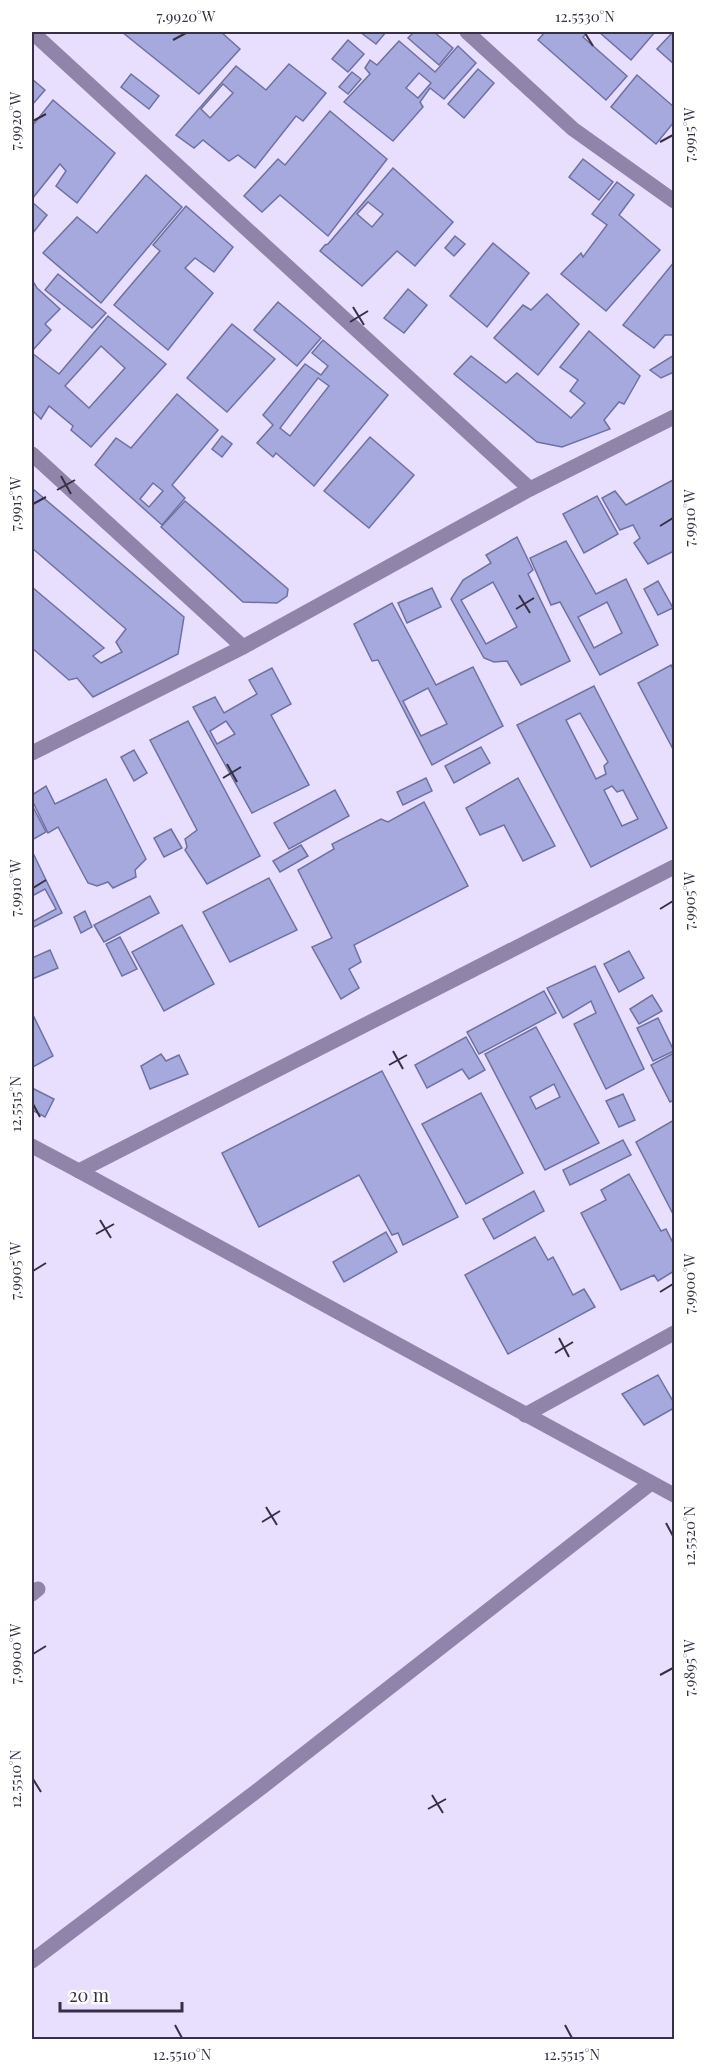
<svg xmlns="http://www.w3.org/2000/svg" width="706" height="2071" viewBox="0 0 706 2071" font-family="'Playfair Display',serif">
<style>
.building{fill:#a5a9dd;stroke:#6e71a2;stroke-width:1.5;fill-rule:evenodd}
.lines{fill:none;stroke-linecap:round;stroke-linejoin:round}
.minor{stroke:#9184aa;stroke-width:15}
.ticks{fill:none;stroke:#373045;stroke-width:2}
.neatline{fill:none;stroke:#373045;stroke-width:2}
.ticks-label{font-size:15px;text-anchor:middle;fill:#373045}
</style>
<rect width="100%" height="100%" fill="#e8defe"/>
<g class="building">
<path d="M 122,32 L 221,32 L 240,49 L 199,94 Z"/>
<path d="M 360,32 L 386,32 L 376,44 Z"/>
<path d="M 414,32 L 434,32 L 453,48 L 439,65 L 408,38 Z"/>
<path d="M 545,32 L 588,32 L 583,37 L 627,76 L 606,100 L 538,40 Z"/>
<path d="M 599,32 L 655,32 L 631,60 Z"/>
<path d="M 673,32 L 674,32 L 674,64 L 657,49 Z"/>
<path d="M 348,40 L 364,54 L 348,72 L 332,59 Z"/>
<path d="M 399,41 L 435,72 L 458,46 L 476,63 L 444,99 L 430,88 L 420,102 L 423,107 L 393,141 L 344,102 L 370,74 L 365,68 L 370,60 L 377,65 ZM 419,73 L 431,83 L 418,98 L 406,88 Z"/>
<path d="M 289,64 L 326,93 L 303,121 L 296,116 L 255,168 L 238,155 L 229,161 L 203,140 L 194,148 L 176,135 L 236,66 L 266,90 ZM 223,84 L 233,93 L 210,118 L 201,109 Z"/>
<path d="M 478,69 L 494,83 L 464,118 L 448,104 Z"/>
<path d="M 352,72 L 361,79 L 348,94 L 339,87 Z"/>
<path d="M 131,74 L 159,96 L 149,109 L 121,87 Z"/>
<path d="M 637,75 L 674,107 L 674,122 L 656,144 L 611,107 Z"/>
<path d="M 32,79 L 45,90 L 32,105 Z"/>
<path d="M 53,100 L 115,153 L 77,203 L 56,186 L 66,171 L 60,164 L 32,199 L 32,126 Z"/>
<path d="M 330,111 L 387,159 L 328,236 L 280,195 L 262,212 L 244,196 L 278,159 L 285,165 Z"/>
<path d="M 583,159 L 613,182 L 599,200 L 569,177 Z"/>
<path d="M 393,168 L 453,222 L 415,266 L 397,251 L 362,286 L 320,251 L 325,245 L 328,244 ZM 368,202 L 383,214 L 372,227 L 357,214 Z"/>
<path d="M 146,175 L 182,207 L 101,303 L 43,253 L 77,217 L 97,233 Z"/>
<path d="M 617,182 L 634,195 L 619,215 L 660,250 L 606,311 L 561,274 L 581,253 L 583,257 L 607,225 L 592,214 Z"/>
<path d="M 32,202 L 47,215 L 32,234 Z"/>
<path d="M 186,206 L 233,247 L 214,272 L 195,258 L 185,268 L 213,293 L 168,350 L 114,305 L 160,251 L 153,245 Z"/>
<path d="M 455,236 L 465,244 L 454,256 L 445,248 Z"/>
<path d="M 493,243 L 529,273 L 487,327 L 450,296 Z"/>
<path d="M 674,262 L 674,335 L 665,335 L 654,348 L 623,325 Z"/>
<path d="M 58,274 L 106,313 L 92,328 L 45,290 Z"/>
<path d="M 32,280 L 37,288 L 60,309 L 45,324 L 51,330 L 32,351 Z"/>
<path d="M 408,289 L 427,305 L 404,333 L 384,318 Z"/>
<path d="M 547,294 L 579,324 L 538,375 L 494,338 L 523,305 L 531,310 Z"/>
<path d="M 278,302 L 321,338 L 297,366 L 254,330 Z"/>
<path d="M 108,316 L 166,364 L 91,447 L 71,430 L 73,426 L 49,406 L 41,419 L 32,410 L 32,353 L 59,374 ZM 101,346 L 125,368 L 89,408 L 65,386 Z"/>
<path d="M 232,324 L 275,359 L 227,412 L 187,378 Z"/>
<path d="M 589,331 L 640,376 L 624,404 L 619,402 L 604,420 L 610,429 L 562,447 L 537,442 L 454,374 L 471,356 L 506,383 L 517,373 L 571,418 L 585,403 L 570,391 L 578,380 L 560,367 Z"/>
<path d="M 323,340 L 388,395 L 314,486 L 276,453 L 273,457 L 257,443 L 273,425 L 263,415 L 305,364 L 321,375 L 328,366 L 312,353 ZM 318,378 L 329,386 L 290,436 L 280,428 Z"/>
<path d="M 674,355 L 674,372 L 661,378 L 650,370 Z"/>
<path d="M 177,394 L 218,430 L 172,485 L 185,498 L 162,525 L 95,465 L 116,438 L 131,448 ZM 153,483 L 163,491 L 149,507 L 140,499 Z"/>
<path d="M 222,436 L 232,444 L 222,457 L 212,449 Z"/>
<path d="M 370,437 L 414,475 L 369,528 L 324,491 Z"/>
<path d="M 673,480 L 674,551 L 648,564 L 634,543 L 640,538 L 633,525 L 620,530 L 602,498 L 615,491 L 626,505 Z"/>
<path d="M 33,489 L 184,617 L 178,654 L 93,697 L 77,678 L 69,680 L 32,648 L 32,587 L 104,648 L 93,656 L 101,663 L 122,652 L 116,642 L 126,629 L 32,548 Z"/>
<path d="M 597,496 L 618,534 L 584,553 L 563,514 Z"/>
<path d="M 185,501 L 288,589 L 287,596 L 277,603 L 243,602 L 161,527 Z"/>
<path d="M 517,537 L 533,570 L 528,574 L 570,661 L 521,685 L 507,661 L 494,662 L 484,658 L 451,599 L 463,580 L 491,563 L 486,555 ZM 493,582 L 517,627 L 486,644 L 461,600 Z"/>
<path d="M 566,541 L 596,594 L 626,579 L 658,645 L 600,675 L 560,602 L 551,605 L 530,558 ZM 607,602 L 622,633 L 594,648 L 578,617 Z"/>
<path d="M 658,581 L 673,608 L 658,615 L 644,589 Z"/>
<path d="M 432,588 L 441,607 L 407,623 L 398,603 Z"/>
<path d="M 392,603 L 436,685 L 473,667 L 503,726 L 432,765 L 378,660 L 372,661 L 354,624 ZM 428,688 L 447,724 L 421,736 L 403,701 Z"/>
<path d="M 671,665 L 674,671 L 674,751 L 638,683 Z"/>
<path d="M 272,668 L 291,704 L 271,715 L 309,785 L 252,813 L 193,707 L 215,697 L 224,713 L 257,694 L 249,680 ZM 226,721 L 235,734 L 217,744 L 210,731 Z"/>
<path d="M 594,686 L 667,828 L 591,867 L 517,725 ZM 580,713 L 608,762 L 604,766 L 606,774 L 596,779 L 566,720 ZM 612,786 L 617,792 L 623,790 L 638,819 L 622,826 L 604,790 Z"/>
<path d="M 188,721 L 260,856 L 207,884 L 185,850 L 187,847 L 185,839 L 197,830 L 150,740 Z"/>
<path d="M 481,747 L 490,763 L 454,783 L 445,766 Z"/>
<path d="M 134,750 L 147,773 L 134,781 L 121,757 Z"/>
<path d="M 426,778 L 432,791 L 403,805 L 397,792 Z"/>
<path d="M 518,778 L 555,846 L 523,861 L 504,825 L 480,835 L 466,808 Z"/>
<path d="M 106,779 L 146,859 L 135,870 L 136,877 L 113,888 L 108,882 L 97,886 L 88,883 L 58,827 L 48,833 L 32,800 L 32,795 L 46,786 L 55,804 Z"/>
<path d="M 335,790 L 349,816 L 289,849 L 274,823 Z"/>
<path d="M 424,802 L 468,886 L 354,945 L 361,962 L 349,969 L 359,988 L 341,999 L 312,947 L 332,938 L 298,870 L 334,849 L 332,844 L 381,819 L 388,822 Z"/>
<path d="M 32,805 L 46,832 L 32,840 Z"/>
<path d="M 171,829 L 182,848 L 164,857 L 154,838 Z"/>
<path d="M 301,845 L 308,856 L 280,872 L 273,861 Z"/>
<path d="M 32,851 L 62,913 L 32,928 L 32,922 L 56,909 L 45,889 L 32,896 Z"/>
<path d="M 269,878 L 297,930 L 230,962 L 203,912 Z"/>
<path d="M 150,896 L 159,913 L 104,942 L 94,925 Z"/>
<path d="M 85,911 L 92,927 L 81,933 L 74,917 Z"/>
<path d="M 182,925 L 214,984 L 164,1011 L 132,952 Z"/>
<path d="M 120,937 L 137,969 L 122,976 L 106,944 Z"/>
<path d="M 50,950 L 58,968 L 32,979 L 32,958 Z"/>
<path d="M 629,951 L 644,978 L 619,992 L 604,964 Z"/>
<path d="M 595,966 L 644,1069 L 606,1089 L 574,1024 L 596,1013 L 591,1001 L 563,1018 L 547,988 Z"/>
<path d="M 544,991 L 556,1013 L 479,1054 L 467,1032 Z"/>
<path d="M 652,995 L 662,1011 L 639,1024 L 630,1009 Z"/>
<path d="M 33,1015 L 53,1056 L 33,1067 L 32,1064 Z"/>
<path d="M 658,1018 L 674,1051 L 653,1061 L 637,1028 Z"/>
<path d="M 536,1027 L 599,1143 L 545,1170 L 485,1054 ZM 554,1084 L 560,1097 L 536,1109 L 530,1097 Z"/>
<path d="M 466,1037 L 485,1070 L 469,1079 L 462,1069 L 427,1088 L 415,1065 Z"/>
<path d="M 674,1053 L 674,1100 L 670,1102 L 651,1065 Z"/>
<path d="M 161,1054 L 166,1061 L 179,1055 L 188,1074 L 150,1089 L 141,1066 Z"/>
<path d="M 382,1071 L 458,1217 L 403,1245 L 398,1233 L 392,1235 L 359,1175 L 259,1227 L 222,1153 Z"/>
<path d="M 32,1088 L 54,1099 L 45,1117 L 32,1110 Z"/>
<path d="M 481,1093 L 523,1173 L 466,1204 L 422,1124 Z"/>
<path d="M 623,1094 L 635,1120 L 619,1127 L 606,1101 Z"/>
<path d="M 674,1120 L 674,1216 L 636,1142 Z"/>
<path d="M 623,1140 L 631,1155 L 570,1185 L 563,1170 Z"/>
<path d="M 629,1174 L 661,1231 L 666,1229 L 674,1245 L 674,1271 L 658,1281 L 654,1275 L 621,1290 L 581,1213 L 606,1200 L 601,1190 Z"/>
<path d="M 534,1191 L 544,1211 L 494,1239 L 483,1219 Z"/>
<path d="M 386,1232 L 397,1252 L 344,1282 L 333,1262 Z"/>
<path d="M 535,1237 L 548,1260 L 553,1257 L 573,1295 L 584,1289 L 595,1307 L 508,1354 L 465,1275 Z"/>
<path d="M 658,1375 L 674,1403 L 674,1408 L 644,1425 L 622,1394 Z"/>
</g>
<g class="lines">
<g class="minor">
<path d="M 32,32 L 530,489"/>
<path d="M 467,32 L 573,129 L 674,201"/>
<path d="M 32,454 L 243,647"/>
<path d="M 32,753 L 243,647 L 530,489 L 674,417"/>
<path d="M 674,867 L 79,1171 L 674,1495"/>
<path d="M 32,1146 L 79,1171"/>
<path d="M 525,1415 L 674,1333"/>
<path d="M 32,1594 L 38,1589"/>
<path d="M 32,1961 L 262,1787 L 651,1483"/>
</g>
</g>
<path class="ticks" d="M 585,33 L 593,46M 173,40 L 186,33M 33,121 L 46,114M 660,142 L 673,135M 353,307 L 364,325M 350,322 L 368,311M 61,476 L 71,494M 57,490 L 75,480M 33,504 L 46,497M 660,526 L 673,518M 519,595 L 530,613M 516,609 L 534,598M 227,764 L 237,782M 223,778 L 241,767M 33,888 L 46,880M 660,909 L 673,901M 393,1051 L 403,1069M 389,1065 L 407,1055M 33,1104 L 40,1117M 100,1220 L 111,1238M 96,1234 L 114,1224M 33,1271 L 46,1263M 660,1292 L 673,1284M 559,1338 L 569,1357M 555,1353 L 573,1342M 266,1507 L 277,1525M 262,1522 L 280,1511M 666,1523 L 673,1536M 33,1654 L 46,1646M 660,1675 L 673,1668M 33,1779 L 41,1792M 432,1795 L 443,1813M 428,1809 L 446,1799M 175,2025 L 182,2038M 565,2025 L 572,2038"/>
<rect width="706" height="2071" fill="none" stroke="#ffffff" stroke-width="66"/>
<path d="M60 2002v9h122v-9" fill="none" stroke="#373045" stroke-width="3"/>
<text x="69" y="2002" font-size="18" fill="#373045" stroke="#ffffff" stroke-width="4.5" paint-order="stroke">20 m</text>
<rect x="33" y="33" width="640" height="2005" class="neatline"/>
<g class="ticks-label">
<text x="186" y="22">7.9920°W</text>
<text x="585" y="22">12.5530°N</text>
<text transform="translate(16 121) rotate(-90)" y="5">7.9920°W</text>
<text transform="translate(690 135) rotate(-90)" y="5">7.9915°W</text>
<text transform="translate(16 504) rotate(-90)" y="5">7.9915°W</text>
<text transform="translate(690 518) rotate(-90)" y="5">7.9910°W</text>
<text transform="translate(16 888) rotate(-90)" y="5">7.9910°W</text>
<text transform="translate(690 901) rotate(-90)" y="5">7.9905°W</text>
<text transform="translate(16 1104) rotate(-90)" y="5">12.5515°N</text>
<text transform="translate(16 1271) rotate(-90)" y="5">7.9905°W</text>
<text transform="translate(690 1284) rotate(-90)" y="5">7.9900°W</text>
<text transform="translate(690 1536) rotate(-90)" y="5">12.5520°N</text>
<text transform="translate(16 1654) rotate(-90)" y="5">7.9900°W</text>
<text transform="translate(690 1668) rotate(-90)" y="5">7.9895°W</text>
<text transform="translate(16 1779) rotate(-90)" y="5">12.5510°N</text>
<text x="182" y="2060">12.5510°N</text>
<text x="572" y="2060">12.5515°N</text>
</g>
</svg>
